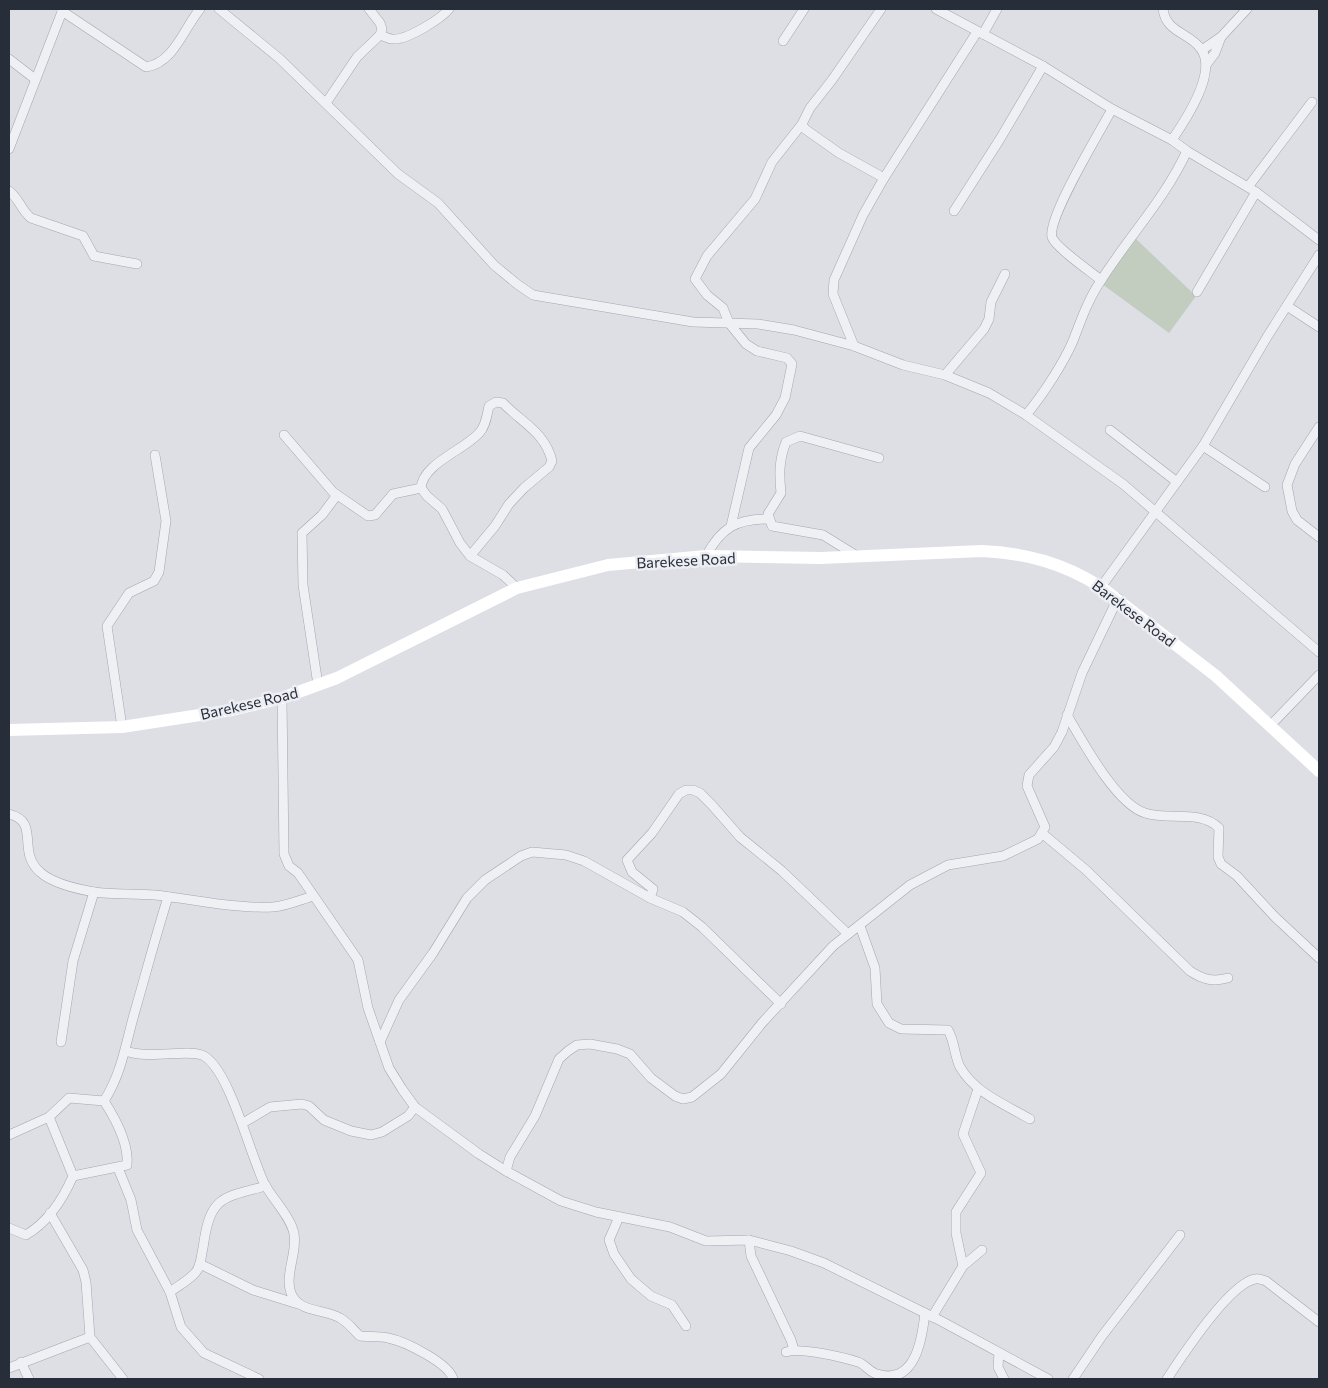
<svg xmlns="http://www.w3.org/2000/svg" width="1328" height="1388" viewBox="0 0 1328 1388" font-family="Commissioner,sans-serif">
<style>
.green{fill:#c2cdbf}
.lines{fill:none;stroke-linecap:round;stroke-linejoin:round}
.street-casing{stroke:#a3a6ae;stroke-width:10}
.street{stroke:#eff0f3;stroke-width:9}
.secondary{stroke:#fff;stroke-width:12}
.labels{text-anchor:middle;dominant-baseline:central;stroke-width:5;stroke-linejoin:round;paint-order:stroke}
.street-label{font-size:15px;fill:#282e39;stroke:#eceef3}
</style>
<rect width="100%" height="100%" fill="#dddfe5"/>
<path class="green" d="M 1136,239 L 1196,296 L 1169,333 L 1102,284 Z"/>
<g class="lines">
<defs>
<g id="street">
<path d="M 219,9 L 280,59 L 398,174 L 438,203 L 494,265 L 517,284 L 533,295 L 693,322 L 758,324 L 794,330 L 854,346 L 903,365 L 945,375 L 989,393 L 1026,415 L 1123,484 L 1319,652"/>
<path d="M 881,9 L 832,80 L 810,108 L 802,124 L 805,129 L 839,153 L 884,178"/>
<path d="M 936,9 L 1043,66 L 1112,109 L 1172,140 L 1187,151 L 1256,192 L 1319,240"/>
<path d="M 1163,9 C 1166,33 1189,32 1201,49 C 1218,72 1185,121 1172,140"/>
<path d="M 62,11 L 146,67 C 174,63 184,28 200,9"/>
<path d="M 983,34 L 997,9"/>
<path d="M 380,35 C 384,36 390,40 395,39 C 408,39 441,19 449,9"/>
<path d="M 783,41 L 804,9"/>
<path d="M 1202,50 L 1221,37 L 1247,9"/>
<path d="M 9,59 L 35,79"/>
<path d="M 1206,65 L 1215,53 L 1221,37"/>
<path d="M 326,103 L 357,57 L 380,35 L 382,29 L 380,23 L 369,9"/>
<path d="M 9,149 L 63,9"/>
<path d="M 1248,187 L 1312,102"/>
<path d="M 9,191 C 19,198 21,210 31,218 L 83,236 L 94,256 L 137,264"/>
<path d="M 954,211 L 1000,139 L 1043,66"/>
<path d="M 1101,280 C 1091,272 1055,247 1052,237 C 1047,218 1101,130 1112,109"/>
<path d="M 1197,292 L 1256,192"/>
<path d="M 1287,306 L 1319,327"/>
<path d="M 854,346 L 833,294 L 834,280 L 863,215 L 884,178 L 977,32"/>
<path d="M 945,375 L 984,329 L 989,319 L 991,302 L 1005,274"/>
<path d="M 1026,415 C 1042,396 1063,364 1073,341 C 1081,320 1088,300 1100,282 C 1129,236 1163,202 1187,151"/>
<path d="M 1319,427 L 1295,464 L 1287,485 L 1292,511 L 1297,520 L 1319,537"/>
<path d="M 1110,430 L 1177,482"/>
<path d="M 284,435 L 333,492 L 368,516 L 375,515 L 393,494 L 421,488"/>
<path d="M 1203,446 L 1265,487"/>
<path d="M 731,526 L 749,448 L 776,415 L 785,398 L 792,364 L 787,358 L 757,351 L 746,344 L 729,323 L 723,308 L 707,295 L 695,279 L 707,256 L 755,199 L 772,162 L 802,124"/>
<path d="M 470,556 L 495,526 L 509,504 L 524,488 L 549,467 L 552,461 C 545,432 521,422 503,403 L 496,402 L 489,406 C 487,415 486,425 480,432 C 465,450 423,463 421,488 L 427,496 L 442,509 L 460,543 L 470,556 L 503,575 L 517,588"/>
<path d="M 706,556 C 721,528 736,519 768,519"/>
<path d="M 857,556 L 823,535 L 772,526 L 768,514 L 781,493 C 779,474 779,460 786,442 L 800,436 L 879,458"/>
<path d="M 1101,587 L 1203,446 L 1267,337 L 1319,255"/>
<path d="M 318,685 L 303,585 L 302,533 L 322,515 L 337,495"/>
<path d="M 282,698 L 284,854 L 289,866 L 298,873 L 358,960 L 368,1008 L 389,1068 L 402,1089 L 415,1107 L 479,1154 L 506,1171 L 561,1201 L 596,1212 L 670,1227 L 706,1241 L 749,1240 L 791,1251 L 824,1263 L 941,1321 L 1048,1379"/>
<path d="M 1067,715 C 1083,742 1116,804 1145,813 C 1169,821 1200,809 1219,828 L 1218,857 L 1221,864 L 1237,876 L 1275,917 L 1319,958"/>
<path d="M 1270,726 L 1319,675"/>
<path d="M 122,727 L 107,626 L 129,593 L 154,581 L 159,572 L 166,521 L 155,455"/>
<path d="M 9,814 C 41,822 16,851 40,872 C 52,883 77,889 94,892 C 113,895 135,893 155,895 C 193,899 234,909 273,907 C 287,906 300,900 313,896"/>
<path d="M 1043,834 L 1086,870 L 1190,971 C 1204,980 1213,982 1228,978"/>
<path d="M 650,898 L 653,889 L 632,872 L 627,860 L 652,833 L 679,794 L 686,790 L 693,790 L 700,793 L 711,804 L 740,837 L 782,871 L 848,934"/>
<path d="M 860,926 L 875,968 L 877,1004 L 889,1023 L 901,1029 L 948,1030 C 955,1042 954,1055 960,1067 C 975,1093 1004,1104 1030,1119"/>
<path d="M 61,1042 L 73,961 L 94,892"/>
<path d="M 380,1042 L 399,1000 L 433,953 L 467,898 L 485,880 L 521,856 L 532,852 L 566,855 L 584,861 L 650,898 L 683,912 L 702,927 L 781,1004"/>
<path d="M 126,1051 C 150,1060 191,1048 204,1056 C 230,1071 250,1155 265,1185 C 273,1199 292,1219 294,1234 C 298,1253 282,1279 293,1297 C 303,1313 325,1309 340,1318 C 349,1323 353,1330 360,1336 C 369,1337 379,1336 388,1338 C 404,1341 449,1363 453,1379"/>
<path d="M 104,1101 C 122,1073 126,1042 135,1011 C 146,973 156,935 168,897"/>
<path d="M 243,1123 L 270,1107 L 302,1104 L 309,1106 L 324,1120 L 351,1131 L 371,1135 L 382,1132 L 408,1116 L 415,1107"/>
<path d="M 9,1135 L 49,1117 L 69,1098 L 104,1101 C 115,1118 129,1144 127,1165 L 73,1176"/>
<path d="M 118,1168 L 131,1200 L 137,1230 L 170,1292 L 181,1327 L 204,1353 L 259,1379"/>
<path d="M 506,1171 L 510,1157 L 535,1116 L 559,1059 L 568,1051 L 577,1045 L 590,1044 L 617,1049 L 630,1054 L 651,1078 L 675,1096 L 683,1099 L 692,1097 L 721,1074 L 762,1023 L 833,946 L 910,885 L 948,865 L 1003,856 L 1038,839 L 1045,827 L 1027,786 L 1029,775 L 1054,747 L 1062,732 L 1082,673 L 1118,598"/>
<path d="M 50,1213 L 83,1270 L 86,1282 L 90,1337 L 123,1379"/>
<path d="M 619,1217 L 609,1240 L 614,1254 L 631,1279 L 651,1296 L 672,1305 L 686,1326"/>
<path d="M 9,1228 L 26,1235 C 48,1222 63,1199 73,1176 L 49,1117"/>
<path d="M 749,1240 L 751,1256 L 791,1340 L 794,1350"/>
<path d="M 200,1264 L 253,1290 L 298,1304"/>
<path d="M 963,1266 L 956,1233 L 956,1212 L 981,1173 L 963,1134 L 978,1089"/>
<path d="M 170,1292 C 178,1286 189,1280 195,1273 C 201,1267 201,1256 203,1248 C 210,1197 220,1198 266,1186"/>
<path d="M 932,1317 L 963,1266 L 982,1250"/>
<path d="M 786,1352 C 800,1347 842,1357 858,1362 C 865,1364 869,1372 877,1374 C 915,1386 922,1340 925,1313"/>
<path d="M 999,1353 L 998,1367 L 1004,1379"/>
<path d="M 21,1362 L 29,1379"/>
<path d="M 9,1368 L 90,1337"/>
<path d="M 1073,1379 L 1102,1336 L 1180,1235"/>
<path d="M 1167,1379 C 1182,1356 1229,1284 1255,1279 C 1258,1278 1262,1280 1266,1281 L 1319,1322"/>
</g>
</defs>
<use href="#street" class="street-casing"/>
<use href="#street" class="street"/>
<path class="secondary" d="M 9,730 L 122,727 L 232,710 L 282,698 L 337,678 L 517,588 L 608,565 L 706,556 L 821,558 L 982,551 C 1026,553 1063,563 1101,587 L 1216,676 L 1319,771"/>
</g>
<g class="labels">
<g class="street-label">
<text transform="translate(686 560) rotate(-3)">Barekese Road</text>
<text transform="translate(1134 613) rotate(37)">Barekese Road</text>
<text transform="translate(249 703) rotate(-13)">Barekese Road</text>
</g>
</g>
<rect width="1328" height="1388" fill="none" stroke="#282e39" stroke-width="20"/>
</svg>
